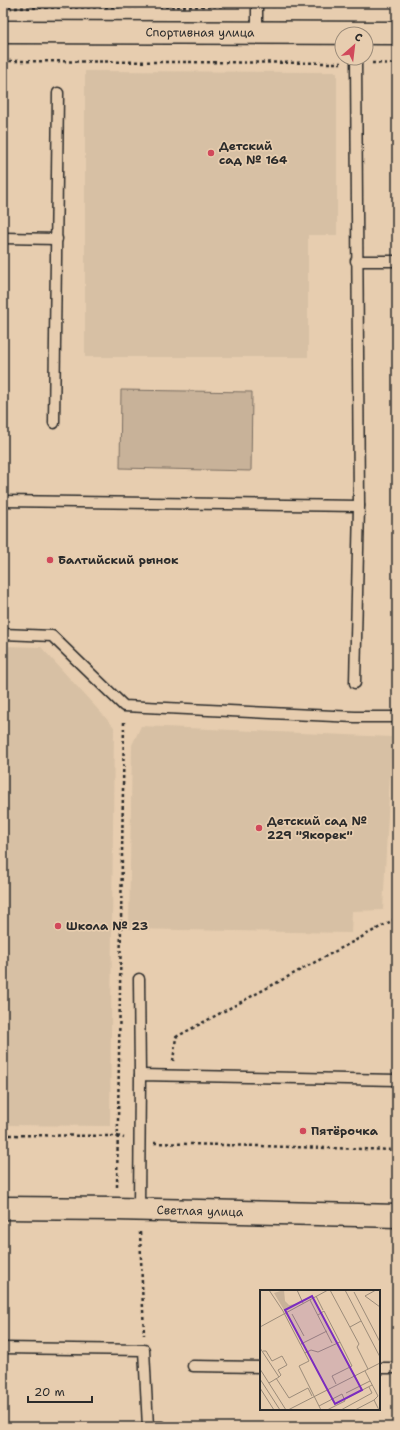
<svg xmlns="http://www.w3.org/2000/svg" width="400" height="1430" viewBox="0 0 400 1430" font-family="'Shantell Sans',sans-serif">
<style>
.built{fill:#d7c0a4}
.green{fill:#c8b299;stroke:#7a6e62}
.lines{fill:none;stroke-linecap:round;stroke-linejoin:round}
.lane-casing{stroke:#2b2b2b;stroke-width:13}
.secondary-casing{stroke:#2b2b2b;stroke-width:25}
.path{stroke:#2b2b2b;stroke-width:2.5;stroke-dasharray:3 3;stroke-linecap:butt}
.lane{stroke:#e7cdaf;stroke-width:10}
.secondary{stroke:#e7cdaf;stroke-width:22}
.poi-dot{fill:#d1495b;stroke:#e7cdaf;stroke-width:1.5}
.labels{text-anchor:middle;dominant-baseline:central;stroke-width:3.5;stroke-linejoin:round;paint-order:stroke}
.street-label{font-size:12px;fill:#2b2b2b;stroke:#e7cdaf}
.poi-label{font-size:12px;font-weight:bold;fill:#2b2b2b;stroke:#e7cdaf;text-anchor:start}
.inset-road{fill:none;stroke:#9c8c7a;stroke-width:1}
.view{fill:#7b2cbf;fill-opacity:0.15;stroke:#7b2cbf;stroke-width:2}
.inset-edge{fill:none;stroke:#2b2b2b;stroke-width:2}
</style>
<rect width="100%" height="100%" fill="#e7cdaf"/>
<filter id="ink" filterUnits="userSpaceOnUse"><feTurbulence type="fractalNoise" baseFrequency=".025" numOctaves="2"/><feDisplacementMap in="SourceGraphic" scale="8" xChannelSelector="R" yChannelSelector="G"/><feConvolveMatrix kernelMatrix="1 2 1 2 8 2 1 2 1" color-interpolation-filters="sRGB"/></filter>
<g filter="url(#ink)">
<g class="built">
<path d="M 85,71 L 337,72 L 337,235 L 308,235 L 308,357 L 85,357 Z"/>
<path d="M 3,646 L 41,647 L 114,727 L 110,1126 L 3,1125 Z"/>
<path d="M 141,726 L 392,737 L 383,910 L 352,911 L 351,933 L 129,929 L 132,745 Z"/>
</g>
<path class="green" d="M 121,390 L 252,392 L 251,471 L 120,468 Z"/>
<g class="lines">
<defs>
<g id="lane">
<path d="M 257,3 L 257,32"/>
<path d="M 3,238 L 57,239"/>
<path d="M 356,261 L 397,261"/>
<path d="M 54,423 L 58,93"/>
<path d="M 3,501 L 359,506"/>
<path d="M 3,634 L 52,636 L 124,706 L 355,717 L 397,717"/>
<path d="M 355,683 L 359,506 L 356,58"/>
<path d="M 139,979 L 140,1075"/>
<path d="M 139,1209 L 140,1075 L 397,1080"/>
<path d="M 3,1348 L 144,1350 L 148,1427"/>
<path d="M 193,1366 L 261,1367"/>
<path d="M 379,1368 L 397,1368"/>
<path d="M 149,1427 L 162,1427"/>
</g>
<g id="secondary">
<path id="s1" d="M 3,32 L 397,33"/>
<path id="s2" d="M 3,1208 L 116,1209 L 397,1216"/>
</g>
</defs>
<use href="#lane" class="lane-casing"/>
<use href="#secondary" class="secondary-casing"/>
<g class="path">
<path d="M 272,6 L 397,4"/>
<path d="M 3,8 L 243,6"/>
<path d="M 3,61 L 341,63"/>
<path d="M 372,63 L 397,64"/>
<path d="M 173,1061 L 176,1037 L 397,918"/>
<path d="M 3,1135 L 117,1136 L 124,1138"/>
<path d="M 154,1143 L 397,1150"/>
<path d="M 117,1187 L 124,722"/>
<path d="M 140,1232 L 144,1335"/>
</g>
<use href="#lane" class="lane"/>
<use href="#secondary" class="secondary"/>
</g>
</g>
<g class="poi-dot">
<circle cx="211" cy="153" r="4"/>
<circle cx="50" cy="560" r="4"/>
<circle cx="259" cy="828" r="4"/>
<circle cx="58" cy="926" r="4"/>
<circle cx="303" cy="1131" r="4"/>
</g>
<g class="labels">
<g class="street-label">
<text stroke="none"><textPath href="#s1" startOffset="197">Спортивная улица</textPath></text>
<text stroke="none"><textPath href="#s2" startOffset="197">Светлая улица</textPath></text>
</g>
<g class="poi-label">
<text x="219" y="146">Детский<tspan x="219" dy="14">сад № 164</tspan></text>
<text x="58" y="560">Балтийский рынок</text>
<text x="267" y="821">Детский сад №<tspan x="267" dy="14">229 "Якорек"</tspan></text>
<text x="66" y="926">Школа № 23</text>
<text x="311" y="1131">Пятёрочка</text>
</g>
</g>
<g transform="translate(260 1290)">
<rect width="120" height="120" fill="#e7cdaf"/>
<path d="M 24,0 L 25,11 L 29,15 L 36,14 L 24,20 L 14,3 Z" fill="#c8b299"/>
<path class="inset-road" d="M 9,0 L 23,21 L 49,71 L 39,76 L 61,120M 37,0 L 43,13M 70,0 L 99,54 L 97,57 L 108,79M 85,0 L 120,67M 116,0 L 105,6 L 120,17M 94,2 L 120,52M 56,6 L 63,20M 50,10 L 72,53M 32,24 L 44,46M 0,37 L 68,0M 90,37 L 101,31M 41,54 L 67,41M 0,58 L 19,87 L 9,93M 3,61 L 6,61 L 12,71 L 22,66 L 27,75 L 18,80 L 21,85 L 19,87M 45,63 L 51,60 L 58,62 L 80,52 L 64,21 L 58,25M 0,79 L 26,120M 105,81 L 118,106 L 114,110 L 119,120M 16,88 L 29,108 L 48,98 L 52,106M 0,89 L 20,120M 76,94 L 72,86 L 92,76 L 80,52M 0,98 L 14,120M 86,103 L 110,91M 85,109 L 112,95M 59,116 L 82,104 L 85,111 L 67,120M 28,120 L 120,73M 81,120 L 112,103 L 109,97M 95,120 L 114,110"/>
<path class="view" d="M 52,6 L 102,100 L 75,114 L 25,20 Z"/>
<rect width="120" height="120" class="inset-edge"/>
</g>
<rect width="400" height="1430" fill="none" stroke="#e7cdaf" stroke-width="16"/>
<rect x="8" y="8" width="384" height="1414" fill="none" stroke="#2b2b2b" stroke-width="1.5" filter="url(#ink)"/>
<g transform="translate(354 46) rotate(28)"><circle r="19" fill="#e7cdaf" stroke="#9c8c7a"/>
<path d="M0-3L7 15L0 10L-7 15Z" fill="#d1495b"/>
<text y="-6" font-size="11" font-weight="bold" text-anchor="middle" fill="#2b2b2b">С</text>
</g>
<path d="M28 1396v6h64v-6" fill="none" stroke="#2b2b2b" stroke-width="2"/>
<text x="34" y="1396" font-size="12" fill="#2b2b2b" stroke="#e7cdaf" stroke-width="3" paint-order="stroke">20 m</text>
</svg>
